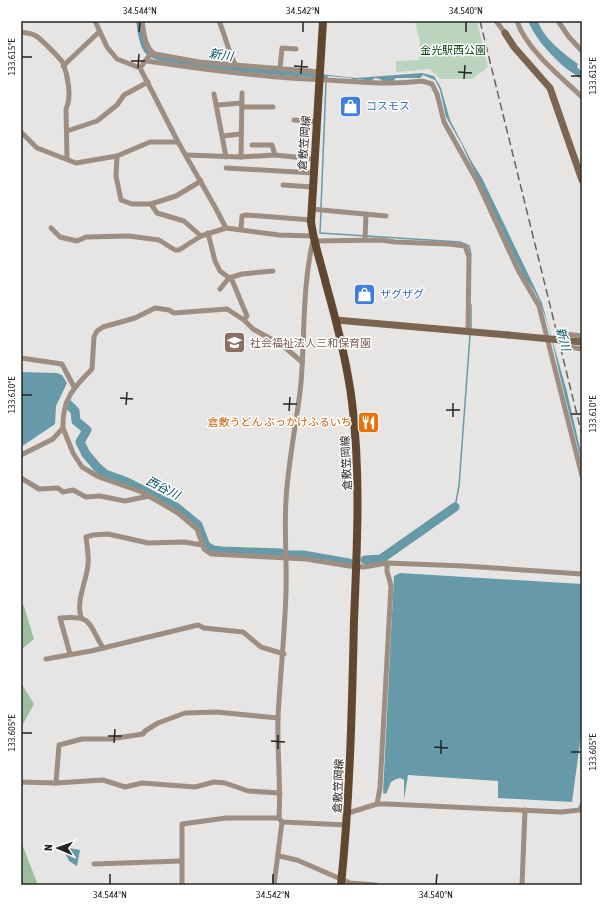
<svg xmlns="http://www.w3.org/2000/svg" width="603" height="906" viewBox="0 0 603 906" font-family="'Asap Condensed','Noto Sans JP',sans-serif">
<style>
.green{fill:#bbd4bd}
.forest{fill:#9bbe9d}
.water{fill:#669aa9}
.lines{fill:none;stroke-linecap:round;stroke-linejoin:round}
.stream{stroke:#669aa9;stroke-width:1.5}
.river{stroke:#669aa9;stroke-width:9}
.street{stroke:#9e8e81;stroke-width:5}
.secondary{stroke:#7b6551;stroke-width:7}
.primary{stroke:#614730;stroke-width:8}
.rail{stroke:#656463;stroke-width:1.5;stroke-dasharray:8 4;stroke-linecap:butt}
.secondary-bridge{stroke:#7b6551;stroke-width:7}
.ticks{fill:none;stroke:#262524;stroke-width:1.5}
.labels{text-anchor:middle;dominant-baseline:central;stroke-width:3;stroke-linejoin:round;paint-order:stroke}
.park-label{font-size:11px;fill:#13481d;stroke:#fff}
.shop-label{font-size:11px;fill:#366cbe;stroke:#fff;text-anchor:start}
.street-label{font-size:11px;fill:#262524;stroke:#fff}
.education-label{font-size:11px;fill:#785e54;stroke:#fff;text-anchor:start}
.food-label{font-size:11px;fill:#c56008;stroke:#fff;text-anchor:end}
.water-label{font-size:12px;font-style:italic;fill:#025362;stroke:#fff}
.neatline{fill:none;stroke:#262524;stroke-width:1.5}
.ticks-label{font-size:10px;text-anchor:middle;fill:#262524}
</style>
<rect width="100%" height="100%" fill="#e7e5e3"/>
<path class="green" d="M 415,21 L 477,21 L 488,67 L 472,79 L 441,79 L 429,69 L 396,72 L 396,61 L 419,60 L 420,42 Z"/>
<g class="forest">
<path d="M 21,604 L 24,606 L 34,639 L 21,650 Z"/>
<path d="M 21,683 L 34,704 L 23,724 L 21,725 Z"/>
<path d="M 21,842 L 22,844 L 38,885 L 21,885 Z"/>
</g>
<g class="water">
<path d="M 136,21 L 140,21 L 154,55 L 356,78 L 422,73 L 434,76 L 441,88 L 450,120 L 473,164 L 482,178 L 542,303 L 567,392 L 582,457 L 582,465 C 575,435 567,405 560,376 C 553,346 546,301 525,279 L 461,143 L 446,117 L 440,90 L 435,80 L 423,75 L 420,78 L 396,78 L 393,81 L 383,81 L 380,79 L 375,78 L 371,81 L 359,79 L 350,81 L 352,79 L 351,78 L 328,76 L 327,78 C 298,76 163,69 147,55 C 139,48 138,32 136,21 Z"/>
<path d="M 528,21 L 538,21 C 543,38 564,54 578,64 L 577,67 L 582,72 L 582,80 C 576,74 568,71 562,65 C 549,53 535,38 528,21 Z"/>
<path d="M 21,372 L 57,373 L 62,375 L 67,383 L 56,406 L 55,424 L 21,447 Z"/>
<path d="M 400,573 L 582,584 L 582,728 L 572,802 L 498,798 L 498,781 L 408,775 L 404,800 L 404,780 C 399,776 395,780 391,782 L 386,794 L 383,793 L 394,576 Z"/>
<path d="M 63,847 L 80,850 L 77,866 L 69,861 L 63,849 Z"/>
</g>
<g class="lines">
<g class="stream">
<path d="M 321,208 L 326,82"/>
<path d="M 321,212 L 320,233 L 460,242 L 469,246 L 471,255"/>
<path d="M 471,329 L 471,305"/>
<path d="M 455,507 L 459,486 L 470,335"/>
</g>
<g class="river">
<path d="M 68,404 L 75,411 L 76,421 L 87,430 L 80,442 L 86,454 L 97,467 L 105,474 L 127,482 L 176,507 L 198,525 L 206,546 L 213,550 L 222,551 L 281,553"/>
<path d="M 288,555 L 303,555 L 349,563"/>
<path d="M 365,560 L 381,559 L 455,507"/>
</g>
<g class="street">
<path d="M 95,21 L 107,47 L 117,59 L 140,68"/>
<path d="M 142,21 C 144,32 144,48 155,54 L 199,62 L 320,72"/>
<path d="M 219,21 C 225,35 228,50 235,64"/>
<path d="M 496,21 L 505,33"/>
<path d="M 517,21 C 526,49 560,76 582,97"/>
<path d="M 558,21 L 569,37 L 582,51"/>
<path d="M 21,32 C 25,33 33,33 36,36 C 41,39 61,59 63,63 C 68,76 72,97 66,109 L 67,159"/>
<path d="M 152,52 L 140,68 L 178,142 L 215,207 L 226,228 L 279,235 L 313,236"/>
<path d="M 147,61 C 207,70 267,78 328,80 C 359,82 391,85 422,81 L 432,84 L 437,94 L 444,122 L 477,181 L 518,270 L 539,306 L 582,476"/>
<path d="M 63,66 L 99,32"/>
<path d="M 280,68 L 282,48 L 296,49"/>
<path d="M 214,94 L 226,157"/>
<path d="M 218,105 L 242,103"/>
<path d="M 242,107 L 273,107"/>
<path d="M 294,120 L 317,122"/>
<path d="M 67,131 L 97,121 L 117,105 L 124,95 L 148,82"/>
<path d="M 21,132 L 37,148 L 76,163 L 117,156 L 150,142 L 178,142"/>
<path d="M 223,136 L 240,134"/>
<path d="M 252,145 L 272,145 L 275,155"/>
<path d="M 186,155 L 241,157 L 275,155 L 314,159"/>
<path d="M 117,156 L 116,176 L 121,200 L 132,204 L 151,204 L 157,213 L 184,221 L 201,236"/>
<path d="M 241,157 L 242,93"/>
<path d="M 226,168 L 313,173"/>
<path d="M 283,185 L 312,187"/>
<path d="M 151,204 L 176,196 L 201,181"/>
<path d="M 311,209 L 386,216"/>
<path d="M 51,228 L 60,237 L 77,241 L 86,237 L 129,236 L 159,240 L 175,250 L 179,250 L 201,236 L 226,228"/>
<path d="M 241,229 L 242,216 L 246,215 L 311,220"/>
<path d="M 208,233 L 215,261 L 220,271 L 232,280 L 247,316 L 244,320"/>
<path d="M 365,239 L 366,215"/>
<path d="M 220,289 L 229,278 L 242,274 L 273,271"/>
<path d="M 582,336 L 566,334 L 569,347 L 582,349"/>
<path d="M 21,358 L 62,364 L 74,387"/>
<path d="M 63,428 L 73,453 L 82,467 L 99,477 L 142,492 L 178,513 L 197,529 L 204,549 L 211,554 L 306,559 L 349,566 L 364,567 L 387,563 L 464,566 L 582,574"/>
<path d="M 21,455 L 53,439 L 63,428 C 62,400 73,388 92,369 L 94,337 L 97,331 L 103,327 L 135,318 L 155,308 L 169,310 L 174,313 L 227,309 L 244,320 L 253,329 L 282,345 L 302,362"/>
<path d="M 21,478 L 39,489 L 58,488 L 63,492 L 73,490 L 86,497 L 100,496 L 125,501 L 149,496"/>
<path d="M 81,617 C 76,600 86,583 88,565 C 89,556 87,546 86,537 L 93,535 L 108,534 L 148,543 L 184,542 L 202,545"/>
<path d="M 70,654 L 60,618 C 93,615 88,623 103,648"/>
<path d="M 46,659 L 91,651 L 198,625 L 204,628 L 243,632 L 261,647 L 284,654"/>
<path d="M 21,782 L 56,783 L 103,780 L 125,787 L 142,783 L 195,787 L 214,782 L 225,783 L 248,791 L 280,793"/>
<path d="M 56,783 L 59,745 L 82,739 L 110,739 L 143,734 L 145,731 L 158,723 L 185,713 L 216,712 L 278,718"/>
<path d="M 377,804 L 380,788 L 391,586 L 387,571 L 387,563"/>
<path d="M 348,813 L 377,804 L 388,804 L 561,812 L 580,810 L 582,805"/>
<path d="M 347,825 L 282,822 L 279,818 C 281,785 277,751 278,718 C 280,676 285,633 286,591 C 287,561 284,530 286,500 C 288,461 297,422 301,383 C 305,336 302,287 313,241 L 381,240 L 395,242 L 449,244 L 465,246 L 469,257 L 468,331"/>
<path d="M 279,856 L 297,860 L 350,883 L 376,885"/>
<path d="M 94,864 L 181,861"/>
<path d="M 182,885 L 182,824 L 226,818 L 279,818"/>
<path d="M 274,885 L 282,822"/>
<path d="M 522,885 L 525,810"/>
</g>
<g class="secondary">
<path d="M 505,33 L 514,47 L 550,88 L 582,180"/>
<path d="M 336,320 L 508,335"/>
</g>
<path class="primary" d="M 323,21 L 311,222 C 314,244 321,263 326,284 C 337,323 347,362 352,402 C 361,475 357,547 354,620 C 352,709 350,797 341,885"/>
<path class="rail" d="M 480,21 L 582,435"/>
<path class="secondary-bridge" d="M 508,335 L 582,342"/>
</g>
<path class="ticks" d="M 139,32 L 140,22M 303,32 L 303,22M 466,32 L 466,22M 22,57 L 32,57M 131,61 L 145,61M 294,66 L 308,67M 138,68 L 139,54M 458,72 L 472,73M 301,74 L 302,60M 571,76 L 581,76M 464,79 L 465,65M 22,395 L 32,395M 120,398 L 133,399M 283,404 L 297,404M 126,405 L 127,392M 446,410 L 460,410M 289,411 L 290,397M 571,414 L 581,414M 453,417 L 453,403M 22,733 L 32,733M 108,736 L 122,736M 271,741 L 285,742M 114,743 L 115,729M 434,747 L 448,748M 278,749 L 278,735M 571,752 L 581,752M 441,754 L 441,740M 110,884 L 110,874M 273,884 L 273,874M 436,884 L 437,874"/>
<defs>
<symbol id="shop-square" viewBox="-11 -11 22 22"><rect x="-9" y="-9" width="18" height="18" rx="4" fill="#3f7fe0" stroke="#fff"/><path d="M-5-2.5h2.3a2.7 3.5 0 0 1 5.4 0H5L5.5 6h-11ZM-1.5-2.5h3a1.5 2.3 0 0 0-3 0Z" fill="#fff"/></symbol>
<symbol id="school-square" viewBox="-11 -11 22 22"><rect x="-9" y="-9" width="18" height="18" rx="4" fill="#8d6e63" stroke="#fff"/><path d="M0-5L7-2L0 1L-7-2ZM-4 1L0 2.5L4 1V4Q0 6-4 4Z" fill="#fff"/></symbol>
<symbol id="restaurant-square" viewBox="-11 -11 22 22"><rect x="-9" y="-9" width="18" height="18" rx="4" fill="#e8710a" stroke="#fff"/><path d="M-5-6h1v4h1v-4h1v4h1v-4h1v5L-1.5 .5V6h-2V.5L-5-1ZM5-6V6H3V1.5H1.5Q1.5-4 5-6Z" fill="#fff"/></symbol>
</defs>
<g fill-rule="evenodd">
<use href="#shop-square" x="338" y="94" width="25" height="25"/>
<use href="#shop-square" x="352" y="282" width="25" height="25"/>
<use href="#school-square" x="222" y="330" width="25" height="25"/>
<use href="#restaurant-square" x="356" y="410" width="25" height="25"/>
</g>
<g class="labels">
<g class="park-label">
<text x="453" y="50">金光駅西公園</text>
</g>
<g class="shop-label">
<text x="366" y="106">コスモス</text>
<text x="380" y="294">ザグザグ</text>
</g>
<g class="street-label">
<text transform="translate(304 143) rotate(-86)">倉敷笠岡線</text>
<text transform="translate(346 463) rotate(-93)">倉敷笠岡線</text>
<text transform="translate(338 786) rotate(-88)">倉敷笠岡線</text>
</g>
<g class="education-label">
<text x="250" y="343">社会福祉法人三和保育園</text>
</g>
<g class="food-label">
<text x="352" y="422">倉敷うどん ぶっかけふるいち</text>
</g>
<g class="water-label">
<text transform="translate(221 55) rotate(8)">新川</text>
<text transform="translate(563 339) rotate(75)">新川</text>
<text transform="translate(163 488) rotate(27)">西谷川</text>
</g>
</g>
<rect width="603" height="906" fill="none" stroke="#ffffff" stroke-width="44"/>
<g transform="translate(58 848) rotate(272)" stroke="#ffffff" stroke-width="3" paint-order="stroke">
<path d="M0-3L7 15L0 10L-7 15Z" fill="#262524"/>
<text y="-6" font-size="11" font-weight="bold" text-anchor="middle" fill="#262524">N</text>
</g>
<rect x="22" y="22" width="559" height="862" class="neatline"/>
<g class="ticks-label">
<text x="140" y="14">34.544°N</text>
<text x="303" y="14">34.542°N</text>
<text x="466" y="14">34.540°N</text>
<text transform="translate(11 57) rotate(-90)" y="4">133.615°E</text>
<text transform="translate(592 76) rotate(-90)" y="4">133.615°E</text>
<text transform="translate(11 395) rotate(-90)" y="4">133.610°E</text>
<text transform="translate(592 414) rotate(-90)" y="4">133.610°E</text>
<text transform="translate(11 733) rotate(-90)" y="4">133.605°E</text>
<text transform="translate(592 752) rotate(-90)" y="4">133.605°E</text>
<text x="110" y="898">34.544°N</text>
<text x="273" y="898">34.542°N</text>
<text x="436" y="898">34.540°N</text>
</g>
</svg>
